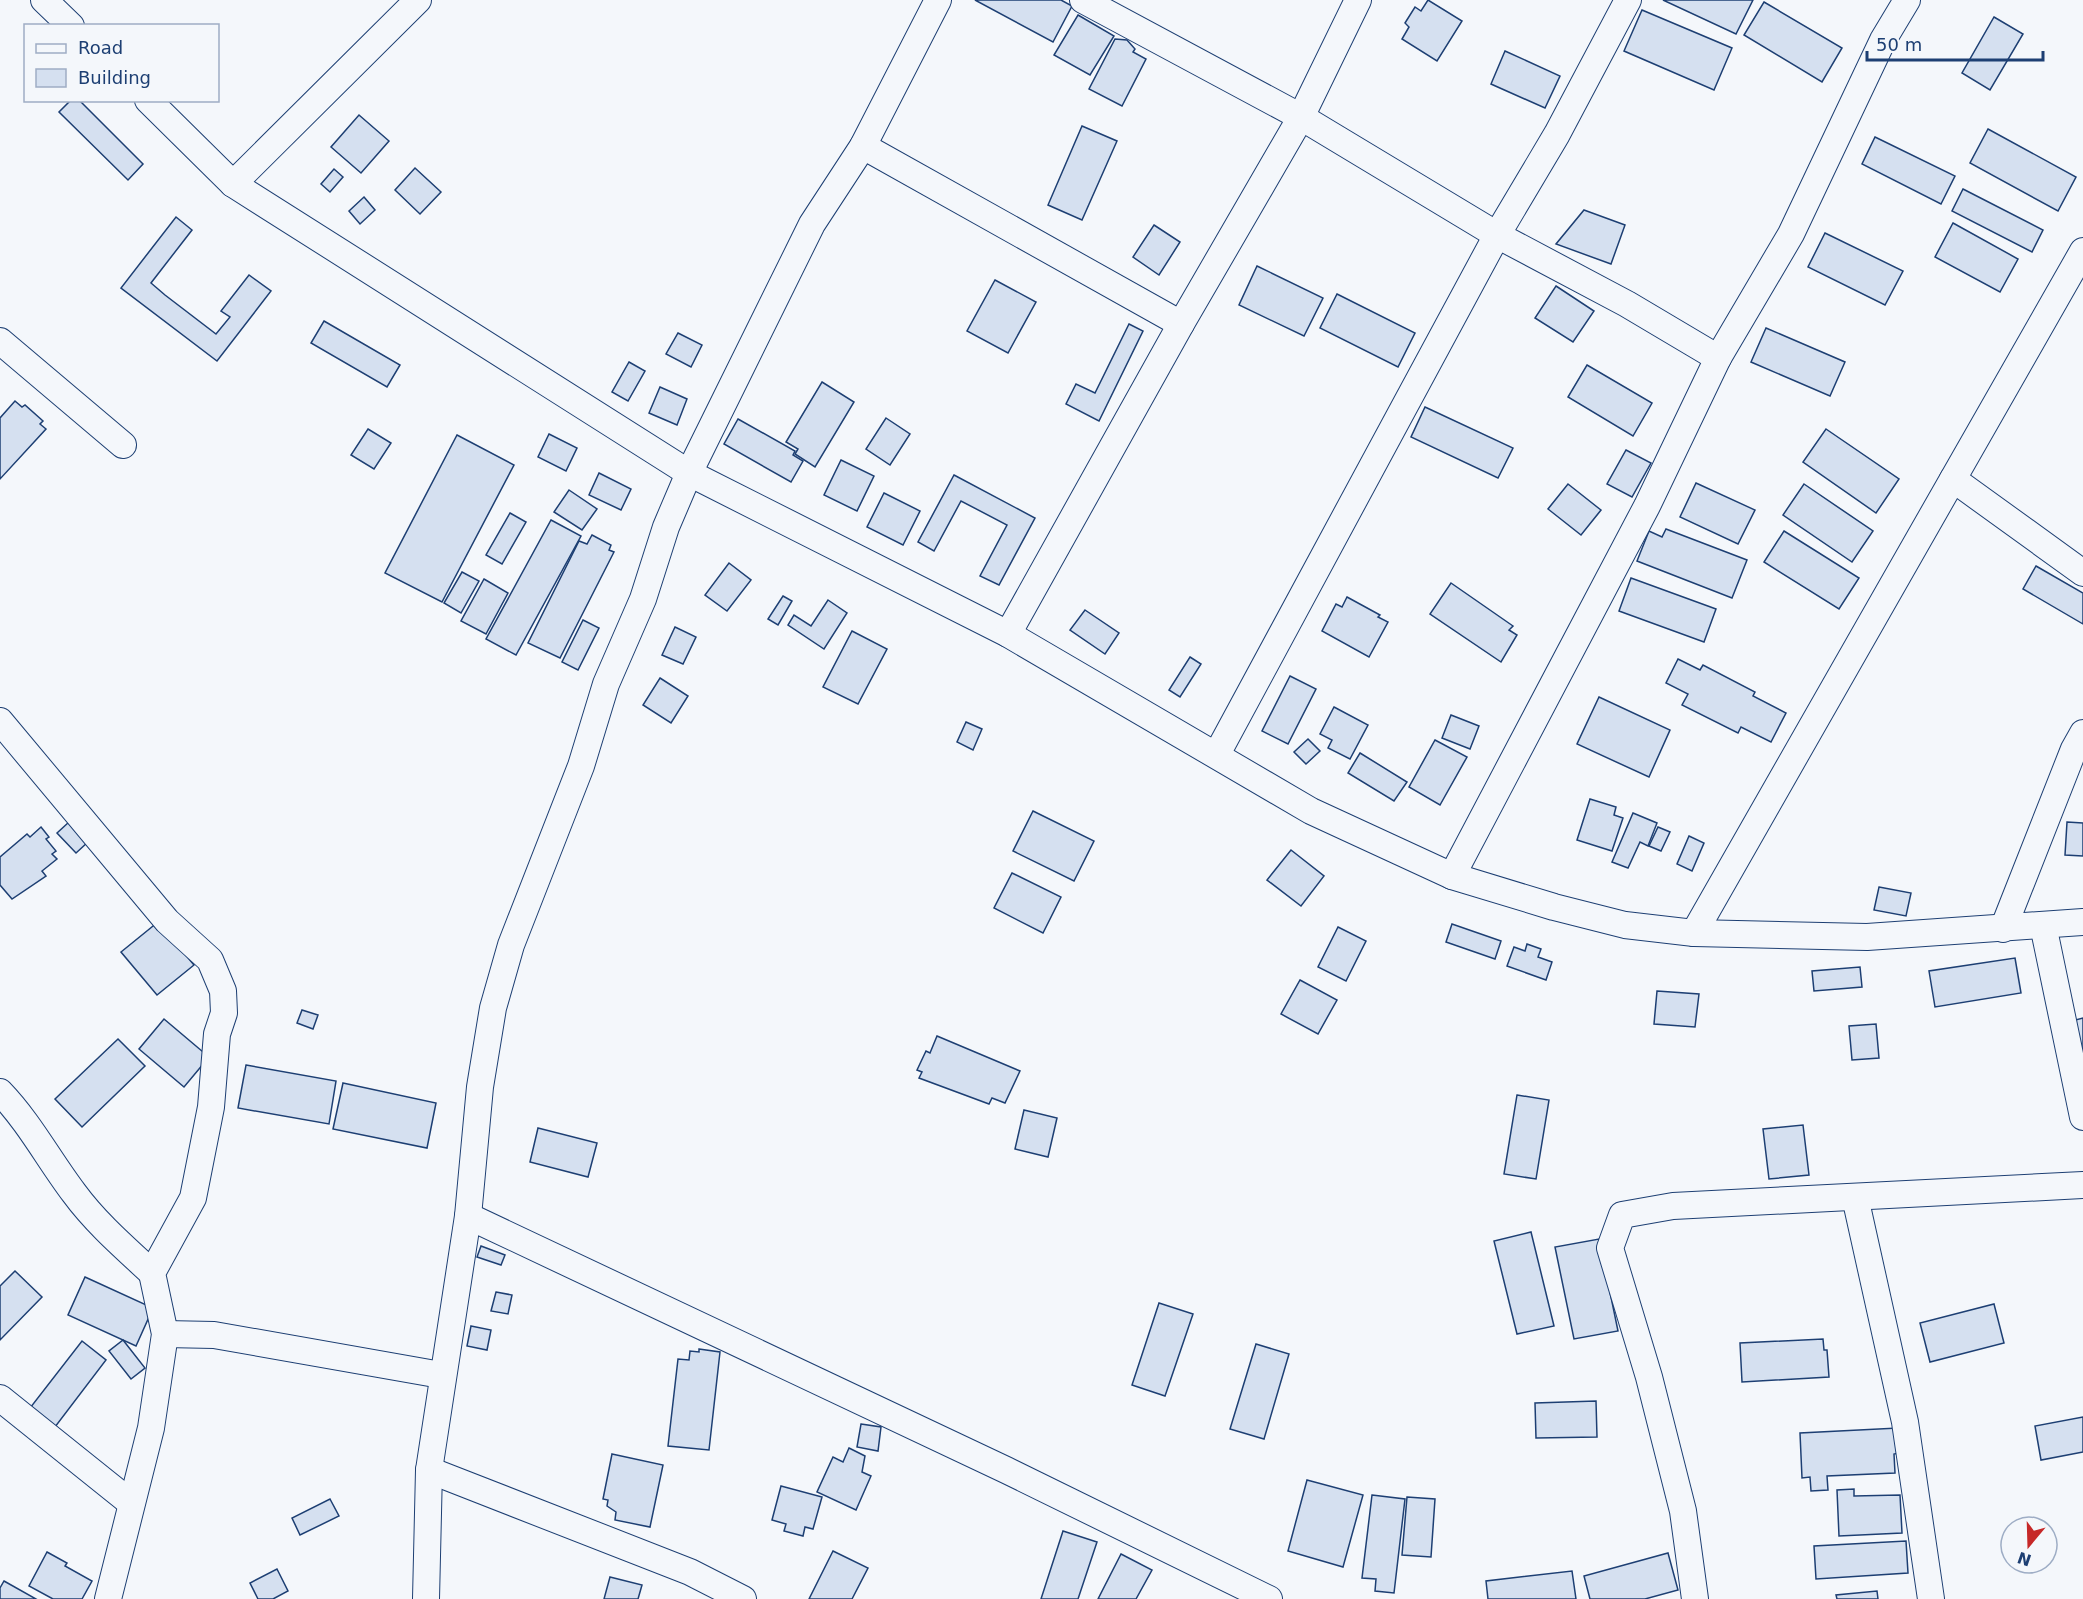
<svg xmlns="http://www.w3.org/2000/svg" width="2083" height="1599" viewBox="0 0 2083 1599" font-family="'DejaVu Sans',sans-serif">
<style>
.building{fill:#d5e0f0;stroke:#1d3f73;stroke-width:1.5}
.lines{fill:none;stroke-linecap:round;stroke-linejoin:round}
.minor-casing{stroke:#1d3f73;stroke-width:28}
.minor{stroke:#f4f7fb;stroke-width:26}
</style>
<rect width="100%" height="100%" fill="#f4f7fb"/>
<g class="building">
<path d="M 975,0 L 1061,0 L 1072,6 L 1053,42 Z"/>
<path d="M 1428,0 L 1462,21 L 1437,61 L 1402,39 L 1409,27 L 1405,23 L 1415,7 L 1421,11 Z"/>
<path d="M 1663,0 L 1753,0 L 1736,34 Z"/>
<path d="M 1764,2 L 1842,48 L 1822,82 L 1744,35 Z"/>
<path d="M 1642,10 L 1732,48 L 1714,90 L 1624,51 Z"/>
<path d="M 1078,15 L 1114,36 L 1090,75 L 1054,55 Z"/>
<path d="M 1994,17 L 2023,34 L 1990,90 L 1962,73 Z"/>
<path d="M 1115,39 L 1127,40 L 1135,49 L 1133,52 L 1146,59 L 1122,106 L 1089,89 Z"/>
<path d="M 1505,51 L 1560,76 L 1545,108 L 1491,84 Z"/>
<path d="M 71,100 L 79,100 L 143,164 L 128,180 L 59,112 Z"/>
<path d="M 359,115 L 389,141 L 361,173 L 331,147 Z"/>
<path d="M 1082,126 L 1117,141 L 1082,220 L 1048,205 Z"/>
<path d="M 1988,129 L 2076,177 L 2058,211 L 1970,163 Z"/>
<path d="M 1875,137 L 1955,176 L 1941,204 L 1862,164 Z"/>
<path d="M 415,168 L 441,192 L 420,214 L 395,190 Z"/>
<path d="M 334,169 L 343,177 L 330,192 L 321,184 Z"/>
<path d="M 1963,189 L 2043,230 L 2032,252 L 1952,211 Z"/>
<path d="M 364,197 L 375,210 L 360,224 L 349,211 Z"/>
<path d="M 1584,210 L 1625,225 L 1611,264 L 1556,244 Z"/>
<path d="M 176,217 L 192,230 L 151,283 L 165,295 L 216,334 L 230,317 L 221,311 L 249,275 L 271,291 L 217,361 L 121,288 Z"/>
<path d="M 1953,223 L 2018,259 L 2000,292 L 1935,257 Z"/>
<path d="M 1154,225 L 1180,242 L 1159,275 L 1133,257 Z"/>
<path d="M 1825,233 L 1903,271 L 1885,305 L 1808,267 Z"/>
<path d="M 1257,266 L 1323,298 L 1304,336 L 1239,305 Z"/>
<path d="M 995,280 L 1036,302 L 1008,353 L 967,331 Z"/>
<path d="M 1556,286 L 1594,311 L 1573,342 L 1535,318 Z"/>
<path d="M 1337,294 L 1415,333 L 1398,367 L 1320,328 Z"/>
<path d="M 324,321 L 400,365 L 387,387 L 311,343 Z"/>
<path d="M 1129,324 L 1143,331 L 1099,421 L 1066,404 L 1076,384 L 1095,393 Z"/>
<path d="M 1766,328 L 1845,362 L 1830,396 L 1751,362 Z"/>
<path d="M 678,333 L 702,345 L 691,367 L 666,354 Z"/>
<path d="M 629,362 L 645,371 L 628,401 L 612,392 Z"/>
<path d="M 1587,365 L 1652,403 L 1633,436 L 1568,397 Z"/>
<path d="M 822,382 L 854,402 L 815,467 L 795,454 L 798,449 L 786,442 Z"/>
<path d="M 660,387 L 687,399 L 677,425 L 649,413 Z"/>
<path d="M 15,401 L 22,407 L 25,405 L 43,421 L 40,424 L 46,429 L 0,479 L 0,418 Z"/>
<path d="M 1425,407 L 1513,448 L 1498,478 L 1411,437 Z"/>
<path d="M 886,418 L 910,434 L 890,465 L 866,449 Z"/>
<path d="M 738,419 L 795,451 L 793,455 L 803,461 L 791,482 L 724,444 Z"/>
<path d="M 368,429 L 391,443 L 374,469 L 351,455 Z"/>
<path d="M 1826,429 L 1899,479 L 1876,513 L 1803,462 Z"/>
<path d="M 549,434 L 577,448 L 566,471 L 538,457 Z"/>
<path d="M 457,435 L 514,465 L 442,602 L 385,573 Z"/>
<path d="M 1626,450 L 1651,463 L 1632,497 L 1607,484 Z"/>
<path d="M 841,460 L 874,476 L 857,511 L 824,495 Z"/>
<path d="M 599,473 L 631,489 L 621,510 L 589,495 Z"/>
<path d="M 954,475 L 1035,518 L 999,585 L 980,576 L 1007,525 L 961,501 L 934,551 L 918,542 Z"/>
<path d="M 1696,483 L 1755,510 L 1738,544 L 1680,517 Z"/>
<path d="M 1568,484 L 1601,510 L 1581,535 L 1548,509 Z"/>
<path d="M 1804,484 L 1873,531 L 1852,562 L 1783,515 Z"/>
<path d="M 569,490 L 597,509 L 582,530 L 554,512 Z"/>
<path d="M 884,493 L 920,511 L 903,545 L 867,527 Z"/>
<path d="M 510,513 L 526,522 L 502,564 L 486,555 Z"/>
<path d="M 551,520 L 581,536 L 516,655 L 486,639 Z"/>
<path d="M 1666,529 L 1747,560 L 1732,598 L 1637,561 L 1649,531 L 1662,537 Z"/>
<path d="M 1784,531 L 1859,578 L 1839,609 L 1764,562 Z"/>
<path d="M 592,535 L 611,545 L 609,550 L 614,552 L 560,658 L 528,643 L 579,541 L 587,544 Z"/>
<path d="M 729,563 L 751,580 L 727,611 L 705,595 Z"/>
<path d="M 2036,566 L 2083,593 L 2083,624 L 2023,589 Z"/>
<path d="M 462,572 L 479,581 L 461,613 L 444,603 Z"/>
<path d="M 1631,578 L 1716,609 L 1704,642 L 1619,611 Z"/>
<path d="M 484,579 L 508,593 L 486,634 L 461,621 Z"/>
<path d="M 1451,583 L 1513,626 L 1509,630 L 1517,635 L 1501,662 L 1430,614 Z"/>
<path d="M 783,596 L 792,601 L 778,625 L 768,619 Z"/>
<path d="M 1347,597 L 1380,615 L 1378,617 L 1388,622 L 1369,657 L 1322,631 L 1336,604 L 1342,607 Z"/>
<path d="M 828,600 L 847,613 L 824,649 L 788,625 L 794,615 L 811,626 Z"/>
<path d="M 1085,610 L 1119,633 L 1105,654 L 1070,630 Z"/>
<path d="M 583,620 L 599,628 L 578,670 L 562,662 Z"/>
<path d="M 675,627 L 696,637 L 683,664 L 662,655 Z"/>
<path d="M 852,631 L 887,649 L 858,704 L 823,687 Z"/>
<path d="M 1190,657 L 1201,664 L 1180,697 L 1169,690 Z"/>
<path d="M 1678,659 L 1700,670 L 1703,665 L 1755,692 L 1753,696 L 1786,713 L 1771,742 L 1741,727 L 1738,733 L 1682,705 L 1688,694 L 1666,683 Z"/>
<path d="M 1290,676 L 1316,689 L 1288,744 L 1262,731 Z"/>
<path d="M 660,678 L 688,696 L 671,723 L 643,705 Z"/>
<path d="M 1599,697 L 1670,730 L 1649,777 L 1577,744 Z"/>
<path d="M 1334,707 L 1368,725 L 1350,759 L 1328,748 L 1332,740 L 1320,734 Z"/>
<path d="M 1451,715 L 1479,726 L 1470,749 L 1442,738 Z"/>
<path d="M 966,722 L 982,729 L 973,750 L 957,742 Z"/>
<path d="M 1308,739 L 1320,751 L 1306,764 L 1294,752 Z"/>
<path d="M 1435,740 L 1467,757 L 1440,805 L 1409,787 Z"/>
<path d="M 1360,753 L 1407,782 L 1394,801 L 1348,773 Z"/>
<path d="M 1590,799 L 1616,807 L 1614,815 L 1623,818 L 1612,851 L 1577,840 Z"/>
<path d="M 1033,811 L 1094,841 L 1074,881 L 1013,851 Z"/>
<path d="M 1633,813 L 1657,823 L 1648,846 L 1640,842 L 1628,868 L 1612,862 Z"/>
<path d="M 69,822 L 88,842 L 76,853 L 57,833 Z"/>
<path d="M 2067,822 L 2083,823 L 2083,856 L 2065,855 Z"/>
<path d="M 41,827 L 49,837 L 46,839 L 56,851 L 52,854 L 57,859 L 42,871 L 46,876 L 12,899 L 0,885 L 0,857 L 27,834 L 30,837 Z"/>
<path d="M 1658,827 L 1670,832 L 1661,851 L 1649,846 Z"/>
<path d="M 1689,836 L 1704,843 L 1692,871 L 1677,864 Z"/>
<path d="M 1291,850 L 1324,876 L 1301,906 L 1267,880 Z"/>
<path d="M 1012,873 L 1061,897 L 1043,933 L 994,908 Z"/>
<path d="M 1879,887 L 1911,893 L 1906,916 L 1874,910 Z"/>
<path d="M 158,922 L 194,965 L 157,995 L 121,952 Z"/>
<path d="M 1452,924 L 1501,941 L 1495,959 L 1446,942 Z"/>
<path d="M 1338,927 L 1366,941 L 1346,981 L 1318,967 Z"/>
<path d="M 1527,944 L 1541,949 L 1538,957 L 1552,962 L 1546,980 L 1507,966 L 1514,947 L 1525,951 Z"/>
<path d="M 2015,958 L 2021,993 L 1935,1007 L 1929,971 Z"/>
<path d="M 1860,967 L 1862,987 L 1814,991 L 1812,971 Z"/>
<path d="M 1300,980 L 1337,1000 L 1318,1034 L 1281,1014 Z"/>
<path d="M 1657,991 L 1699,994 L 1695,1027 L 1654,1024 Z"/>
<path d="M 302,1010 L 318,1015 L 313,1029 L 297,1023 Z"/>
<path d="M 2083,1018 L 2083,1049 L 2076,1051 L 2068,1022 Z"/>
<path d="M 164,1019 L 209,1057 L 184,1087 L 139,1049 Z"/>
<path d="M 1876,1024 L 1879,1058 L 1852,1060 L 1849,1026 Z"/>
<path d="M 937,1036 L 1020,1071 L 1005,1103 L 992,1098 L 989,1104 L 919,1078 L 922,1072 L 917,1070 L 926,1051 L 930,1053 Z"/>
<path d="M 118,1039 L 145,1066 L 82,1127 L 55,1099 Z"/>
<path d="M 246,1065 L 336,1081 L 329,1124 L 238,1108 Z"/>
<path d="M 343,1083 L 436,1103 L 427,1148 L 333,1129 Z"/>
<path d="M 1517,1095 L 1549,1100 L 1536,1179 L 1504,1174 Z"/>
<path d="M 1024,1110 L 1057,1118 L 1048,1157 L 1015,1149 Z"/>
<path d="M 1803,1125 L 1809,1175 L 1769,1179 L 1763,1129 Z"/>
<path d="M 538,1128 L 597,1143 L 588,1177 L 530,1162 Z"/>
<path d="M 1531,1232 L 1554,1326 L 1517,1334 L 1494,1241 Z"/>
<path d="M 1599,1239 L 1618,1331 L 1574,1339 L 1555,1247 Z"/>
<path d="M 481,1246 L 505,1255 L 501,1265 L 477,1257 Z"/>
<path d="M 15,1271 L 42,1297 L 0,1340 L 0,1286 Z"/>
<path d="M 85,1277 L 153,1308 L 136,1346 L 68,1315 Z"/>
<path d="M 496,1292 L 512,1295 L 508,1314 L 491,1311 Z"/>
<path d="M 1159,1303 L 1193,1314 L 1165,1396 L 1132,1385 Z"/>
<path d="M 1994,1304 L 2004,1343 L 1930,1362 L 1920,1323 Z"/>
<path d="M 471,1326 L 491,1330 L 487,1350 L 467,1346 Z"/>
<path d="M 1823,1339 L 1824,1350 L 1827,1350 L 1829,1377 L 1742,1382 L 1740,1343 Z"/>
<path d="M 123,1340 L 145,1368 L 131,1379 L 109,1351 Z"/>
<path d="M 82,1341 L 106,1360 L 55,1427 L 30,1408 Z"/>
<path d="M 1256,1344 L 1289,1354 L 1264,1439 L 1230,1429 Z"/>
<path d="M 699,1349 L 720,1352 L 709,1450 L 668,1446 L 678,1359 L 689,1360 L 690,1351 L 699,1352 Z"/>
<path d="M 1596,1401 L 1597,1437 L 1536,1438 L 1535,1403 Z"/>
<path d="M 2083,1417 L 2083,1452 L 2041,1460 L 2035,1426 Z"/>
<path d="M 861,1424 L 881,1427 L 878,1451 L 857,1447 Z"/>
<path d="M 1898,1428 L 1899,1453 L 1894,1454 L 1895,1473 L 1827,1476 L 1828,1490 L 1811,1491 L 1810,1477 L 1802,1478 L 1800,1433 Z"/>
<path d="M 849,1448 L 865,1456 L 862,1472 L 871,1476 L 856,1510 L 817,1492 L 833,1457 L 843,1462 Z"/>
<path d="M 612,1454 L 663,1465 L 650,1527 L 615,1520 L 616,1512 L 607,1506 L 608,1500 L 603,1499 Z"/>
<path d="M 1307,1480 L 1363,1495 L 1343,1567 L 1288,1551 Z"/>
<path d="M 781,1486 L 822,1497 L 813,1529 L 805,1527 L 803,1536 L 784,1531 L 786,1524 L 772,1520 Z"/>
<path d="M 1854,1489 L 1854,1496 L 1900,1495 L 1902,1533 L 1839,1536 L 1837,1490 Z"/>
<path d="M 1372,1495 L 1405,1499 L 1394,1593 L 1375,1591 L 1376,1579 L 1362,1578 Z"/>
<path d="M 1407,1497 L 1435,1499 L 1431,1557 L 1402,1555 Z"/>
<path d="M 330,1499 L 339,1516 L 300,1535 L 292,1518 Z"/>
<path d="M 1063,1531 L 1097,1542 L 1078,1599 L 1041,1599 Z"/>
<path d="M 1906,1541 L 1908,1573 L 1816,1579 L 1814,1546 Z"/>
<path d="M 833,1551 L 868,1568 L 852,1599 L 809,1599 Z"/>
<path d="M 47,1552 L 67,1563 L 65,1566 L 92,1581 L 82,1599 L 53,1599 L 29,1586 Z"/>
<path d="M 1668,1553 L 1678,1590 L 1645,1599 L 1590,1599 L 1584,1576 Z"/>
<path d="M 1121,1554 L 1152,1570 L 1136,1599 L 1098,1599 Z"/>
<path d="M 277,1569 L 288,1591 L 273,1599 L 258,1599 L 250,1583 Z"/>
<path d="M 1572,1571 L 1576,1599 L 1488,1599 L 1486,1581 Z"/>
<path d="M 610,1577 L 642,1585 L 638,1599 L 604,1599 Z"/>
<path d="M 4,1581 L 36,1599 L 0,1599 L 0,1588 Z"/>
<path d="M 1877,1591 L 1878,1599 L 1837,1599 L 1836,1595 Z"/>
</g>
<g class="lines">
<defs>
<g id="minor">
<path d="M 44,0 L 71,26"/>
<path d="M 1083,0 L 1301,117 L 1497,235 L 1627,304 L 1718,358"/>
<path d="M 148,100 L 233,184 L 689,473 L 1008,634 L 1311,811 L 1452,876 L 1554,907 L 1625,925 L 1694,933 L 1867,937 L 2083,922"/>
<path d="M 863,146 L 1181,324"/>
<path d="M 233,184 L 418,0"/>
<path d="M 0,341 L 123,445"/>
<path d="M 1953,479 L 2083,573"/>
<path d="M 1008,634 L 1181,324 L 1301,117 L 1358,0"/>
<path d="M 0,721 L 167,921 L 210,960 L 223,991 L 224,1013 L 217,1034 L 211,1107 L 193,1198 L 152,1273 L 165,1334 L 151,1428 L 108,1599"/>
<path d="M 1217,754 L 1497,235 L 1557,134 L 1628,0"/>
<path d="M 1452,876 L 1647,506 L 1718,358 L 1791,234 L 1883,40 L 1907,0"/>
<path d="M 2043,925 L 2083,1117"/>
<path d="M 2003,929 L 2074,749 L 2083,733"/>
<path d="M 1694,933 L 2083,251"/>
<path d="M 0,1092 C 29,1122 49,1160 74,1193 C 96,1223 125,1248 152,1273"/>
<path d="M 1855,1197 L 1905,1422 L 1931,1599"/>
<path d="M 468,1216 L 1006,1470 L 1269,1599"/>
<path d="M 165,1334 L 214,1335 L 441,1375"/>
<path d="M 0,1398 L 131,1503"/>
<path d="M 429,1470 L 690,1572 L 743,1599"/>
<path d="M 426,1599 L 429,1470 L 468,1216 L 480,1087 L 493,1008 L 511,945 L 581,766 L 606,684 L 643,599 L 666,527 L 689,473 L 812,224 L 863,146 L 938,0"/>
<path d="M 1695,1599 L 1683,1511 L 1649,1377 L 1610,1248 L 1622,1215 L 1673,1206 L 2083,1185"/>
</g>
</defs>
<use href="#minor" class="minor-casing"/>
<use href="#minor" class="minor"/>
</g>
<rect x="24" y="24" width="195" height="78" fill="#f4f7fb" stroke="#9eadc5" stroke-width="1.5"/>
<rect x="36" y="44" width="30" height="9" fill="#f4f7fb" stroke="#9eadc5" stroke-width="1.5"/>
<text x="78" y="54" font-size="18" fill="#1d3f73">Road</text>
<rect x="36" y="69" width="30" height="18" fill="#d5e0f0" stroke="#9eadc5" stroke-width="1.5"/>
<text x="78" y="84" font-size="18" fill="#1d3f73">Building</text>
<g transform="translate(2029 1545) rotate(199)"><circle r="28" fill="#f4f7fb" stroke="#9eadc5" stroke-width="1.5"/>
<path d="M0-4.5L10 22L0 15L-10 22Z" fill="#c62828"/>
<text y="-9" font-size="16" font-weight="bold" text-anchor="middle" fill="#1d3f73">N</text>
</g>
<path d="M1867 51v9h176v-9" fill="none" stroke="#1d3f73" stroke-width="3"/>
<text x="1876" y="51" font-size="18" fill="#1d3f73" stroke="#f4f7fb" stroke-width="4.5" paint-order="stroke">50 m</text>
</svg>
